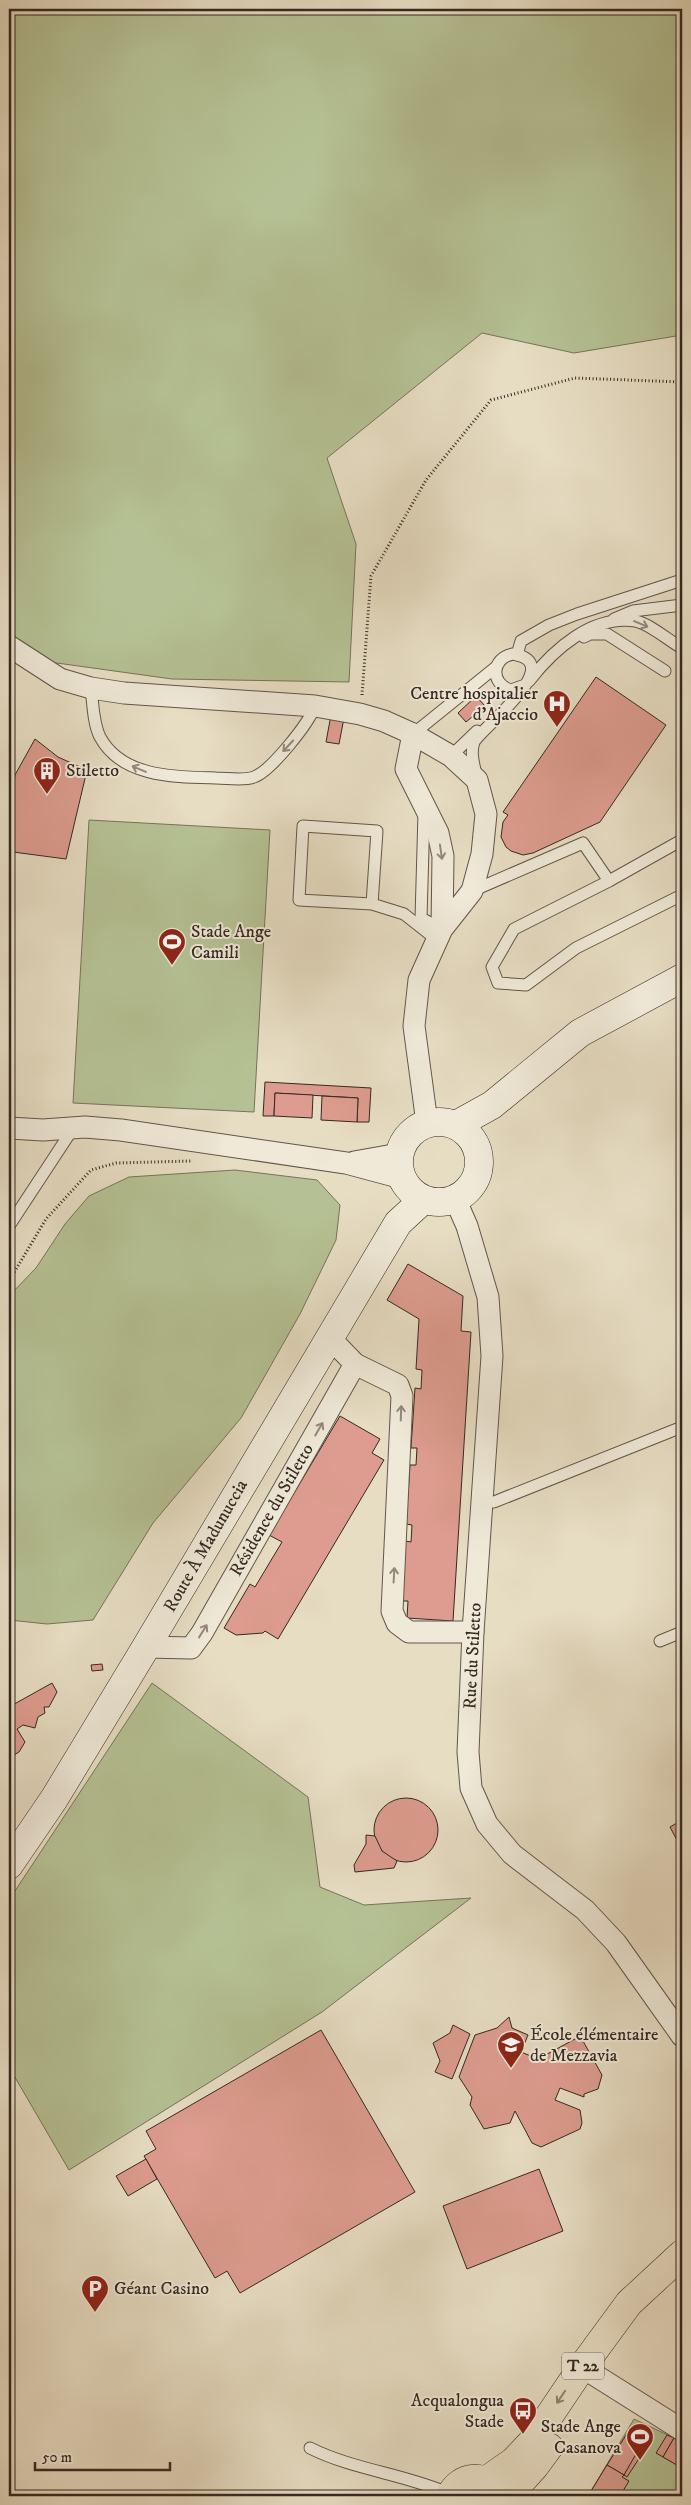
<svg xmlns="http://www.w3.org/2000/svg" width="691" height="2505" viewBox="0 0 691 2505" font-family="'IM FELL DW Pica',serif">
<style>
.green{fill:#b5c194;stroke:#75745a}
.building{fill:#dd9c8f;stroke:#352821}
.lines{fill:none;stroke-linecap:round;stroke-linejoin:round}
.lane-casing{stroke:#62554a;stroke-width:13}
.street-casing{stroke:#62554a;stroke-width:23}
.secondary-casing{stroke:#352821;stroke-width:29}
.primary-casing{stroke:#352821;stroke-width:29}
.path{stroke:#352821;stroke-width:3;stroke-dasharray:1 2.5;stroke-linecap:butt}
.lane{stroke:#efe9d8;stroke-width:11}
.street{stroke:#efe9d8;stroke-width:21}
.secondary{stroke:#efe9d8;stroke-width:28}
.primary{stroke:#e7ddc3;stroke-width:28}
.oneway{stroke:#92887c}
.oneway2{stroke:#8e8272}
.labels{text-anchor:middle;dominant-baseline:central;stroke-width:4;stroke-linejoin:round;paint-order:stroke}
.shield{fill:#efe9d8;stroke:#6d6258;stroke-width:1}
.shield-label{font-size:16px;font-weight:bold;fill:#352821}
.poi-label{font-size:18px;fill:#352821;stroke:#efe9d8;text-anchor:start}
.street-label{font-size:18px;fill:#352821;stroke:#efe9d8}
</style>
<rect width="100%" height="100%" fill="#e7ddc3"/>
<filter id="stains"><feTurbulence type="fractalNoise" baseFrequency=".004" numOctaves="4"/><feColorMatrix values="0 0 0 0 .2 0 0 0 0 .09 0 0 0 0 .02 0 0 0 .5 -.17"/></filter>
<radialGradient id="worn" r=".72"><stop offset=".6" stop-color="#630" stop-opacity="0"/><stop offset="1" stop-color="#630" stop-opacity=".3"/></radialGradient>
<g class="green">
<path d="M 9,9 L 682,9 L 682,335 L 574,353 L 482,333 L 327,458 L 356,544 L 349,682 L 172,679 L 28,659 L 9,641 Z"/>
<path d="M 89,820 L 270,830 L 254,1112 L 73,1103 Z"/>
<path d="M 235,1170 L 317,1180 L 340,1205 L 336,1240 L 300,1314 L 241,1418 L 153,1523 L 93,1620 L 47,1624 L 9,1620 L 9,1296 L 36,1268 L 65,1224 L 89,1196 L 129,1177 Z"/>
<path d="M 152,1683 L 308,1797 L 320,1887 L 364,1905 L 471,1898 L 322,2012 L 69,2170 L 9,2067 L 9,1900 Z"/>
<path d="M 634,2419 L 674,2438 L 663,2457 L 682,2468 L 682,2496 L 588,2496 Z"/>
</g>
<g class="building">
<path d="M 596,677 L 666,725 L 600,822 L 533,853 L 523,855 L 511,851 L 506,847 L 501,837 L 503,822 L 508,815 L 503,812 Z"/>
<path d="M 476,696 L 485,706 L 466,722 L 458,713 Z"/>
<path d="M 331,715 L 344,718 L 339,744 L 326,742 Z"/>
<path d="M 35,739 L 58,757 L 87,770 L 66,859 L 13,852 L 12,800 L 15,775 Z"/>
<path d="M 265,1082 L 371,1088 L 369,1122 L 357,1122 L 358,1098 L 275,1093 L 274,1116 L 263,1116 Z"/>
<path d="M 275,1093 L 313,1095 L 312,1118 L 274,1116 Z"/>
<path d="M 322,1096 L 358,1098 L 357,1122 L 321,1120 Z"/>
<path d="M 408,1264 L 463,1296 L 461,1331 L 471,1332 L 453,1621 L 407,1618 L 408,1601 L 402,1601 L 405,1541 L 411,1542 L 412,1525 L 406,1524 L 410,1465 L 416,1465 L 417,1448 L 411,1448 L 415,1388 L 421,1389 L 422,1370 L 416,1369 L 419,1319 L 387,1300 Z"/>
<path d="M 340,1416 L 380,1439 L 372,1453 L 384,1460 L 278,1639 L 265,1631 L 263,1633 L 236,1635 L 224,1628 L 250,1584 L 255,1587 L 282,1542 L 269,1535 Z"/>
<path d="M 102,1664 L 103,1670 L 92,1671 L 91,1665 Z"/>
<path d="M 52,1683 L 57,1692 L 49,1707 L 44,1707 L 45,1713 L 38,1717 L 35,1728 L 23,1725 L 17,1729 L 25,1742 L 19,1752 L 9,1758 L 9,1707 Z"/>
<circle cx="406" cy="1830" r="32"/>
<path d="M 682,1820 L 682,1850 L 670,1827 Z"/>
<path d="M 366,1835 L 375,1836 L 382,1851 L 397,1861 L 394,1868 L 355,1872 L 354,1865 L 366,1844 Z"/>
<path d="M 509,2017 L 512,2028 L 528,2035 L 521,2052 L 538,2059 L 575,2039 L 583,2041 L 602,2075 L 598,2089 L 584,2094 L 584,2097 L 560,2088 L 555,2100 L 580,2110 L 582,2123 L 580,2129 L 541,2147 L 532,2143 L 515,2111 L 510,2123 L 484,2129 L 470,2105 L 472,2097 L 459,2077 L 475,2035 L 497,2028 Z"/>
<path d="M 453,2025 L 470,2034 L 452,2079 L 435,2072 L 440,2061 L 433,2043 L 450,2033 Z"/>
<path d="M 321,2030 L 415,2192 L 240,2293 L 227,2271 L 215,2278 L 144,2156 L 156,2149 L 146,2131 Z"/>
<path d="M 146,2159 L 157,2179 L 128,2196 L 116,2176 Z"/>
<path d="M 539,2169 L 563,2231 L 467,2269 L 443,2206 Z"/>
<path d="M 628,2432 L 644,2442 L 624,2475 L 607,2465 Z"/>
<path d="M 667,2435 L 674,2438 L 663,2457 L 656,2453 Z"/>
<path d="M 674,2438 L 682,2443 L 682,2468 L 663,2457 Z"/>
<path d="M 636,2454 L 640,2457 L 627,2477 L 624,2475 Z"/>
<path d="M 607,2465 L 624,2475 L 622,2477 L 629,2481 L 620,2496 L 588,2496 Z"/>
</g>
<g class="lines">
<defs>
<g id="lane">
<path d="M 614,619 L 633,611 L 682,605"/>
<path d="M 584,637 L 590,634 L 607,634 L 665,671"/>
<path d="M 517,655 L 521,641 L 549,625 L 577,614 L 682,580"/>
<path d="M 529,681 C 554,649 592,615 635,621 C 649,623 669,641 682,648"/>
<path d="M 91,688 C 93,703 93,723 100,737 C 122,778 177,777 216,778 C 228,778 243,781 254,777 C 271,771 309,723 315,706"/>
<path d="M 413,734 L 496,667"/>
<path d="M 451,756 L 477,731"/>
<path d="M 476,775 C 474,764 470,753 474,742 C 481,728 569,663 513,654 C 491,658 490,684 511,690 L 525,685"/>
<path d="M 424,813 L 421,918 L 442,929"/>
<path d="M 682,840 L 609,881 L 514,929 L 492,967 L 498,983 L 526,985 L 576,948 L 682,895"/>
<path d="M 472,891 L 583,843 L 609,881"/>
<path d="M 372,904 L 377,831 L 303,826 L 299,900 L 372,904 L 404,914 L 437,940"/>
<path d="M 9,1226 L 74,1127"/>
<path d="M 482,1502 L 494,1502 L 682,1427"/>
<path d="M 660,1641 L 682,1632"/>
<path d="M 310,2448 C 354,2470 405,2474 450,2494"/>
</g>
<g id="street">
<path d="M 9,646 L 60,679 L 91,688 L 124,693 L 315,706 L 360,714 L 384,721 L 413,734"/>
<path d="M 427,1123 L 414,1026 L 419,980 L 442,929 L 472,891 L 482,854 L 486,814 L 477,780 L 451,756 L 413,734 L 406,769 L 438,833 L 443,856 L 442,929"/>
<path d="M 9,1128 L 43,1130 L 85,1127 L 121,1130 L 346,1163 L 402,1178"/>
<path d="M 354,1162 L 399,1154"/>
<path d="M 455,1199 L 467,1226 L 488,1297 L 492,1356 L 473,1632 L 468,1752 L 471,1788 L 487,1824 L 512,1854 L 585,1910 L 616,1943 L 682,2036"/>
<path d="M 355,1364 L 398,1385 L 402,1396 L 392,1611 L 397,1623 L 409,1632 L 473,1632"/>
<path d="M 146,1647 L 191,1648 L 202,1633 L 355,1364 L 330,1338"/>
<path d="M 582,2367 L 682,2430"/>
</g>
<g id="secondary">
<circle cx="439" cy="1162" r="40"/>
<path d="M 456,1125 L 492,1105 L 580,1033 L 682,978"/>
<path d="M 9,1865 L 54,1799 L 146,1647 L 398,1223 L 423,1200"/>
</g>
<g id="primary">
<path d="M 487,2480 L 514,2461 L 531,2443 L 582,2367 L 629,2303 L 682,2254"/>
<path d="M 450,2496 C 460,2474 486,2474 501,2490"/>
<path d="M 508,2496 L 535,2466 L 549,2447"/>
</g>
</defs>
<use href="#lane" class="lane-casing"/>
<use href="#street" class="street-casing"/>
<use href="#secondary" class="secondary-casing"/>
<use href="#primary" class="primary-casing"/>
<g class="path">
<path d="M 362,695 L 371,576 L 426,480 L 491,400 L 575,378 L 682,382"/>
<path d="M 9,1281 L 46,1219 L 91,1170 L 116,1163 L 191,1161"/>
</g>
<use href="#lane" class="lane"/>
<use href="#street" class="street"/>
<use href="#secondary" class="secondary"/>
<use href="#primary" class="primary"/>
</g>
<defs><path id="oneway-shaft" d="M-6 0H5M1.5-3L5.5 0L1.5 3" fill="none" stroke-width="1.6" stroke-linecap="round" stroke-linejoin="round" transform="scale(1.25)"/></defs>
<g class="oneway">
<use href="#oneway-shaft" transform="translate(641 624) rotate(23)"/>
<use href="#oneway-shaft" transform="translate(288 746) rotate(133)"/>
<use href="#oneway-shaft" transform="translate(139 769) rotate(-157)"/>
<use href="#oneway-shaft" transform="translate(441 852) rotate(82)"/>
<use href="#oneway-shaft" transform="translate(401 1413) rotate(-88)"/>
<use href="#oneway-shaft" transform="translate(319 1429) rotate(-60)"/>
<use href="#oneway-shaft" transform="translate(394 1575) rotate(-87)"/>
<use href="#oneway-shaft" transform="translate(203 1631) rotate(-58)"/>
</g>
<use class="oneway2" href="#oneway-shaft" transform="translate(561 2397) rotate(124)"/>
<defs>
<symbol id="hospital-pin" viewBox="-11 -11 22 30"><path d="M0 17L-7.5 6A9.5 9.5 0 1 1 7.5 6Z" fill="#8f2418" stroke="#efe9d8"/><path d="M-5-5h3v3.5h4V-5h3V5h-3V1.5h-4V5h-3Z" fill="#fff"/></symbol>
<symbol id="building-pin" viewBox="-11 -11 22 30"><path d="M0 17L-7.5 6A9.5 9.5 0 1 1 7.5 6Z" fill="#8f2418" stroke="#efe9d8"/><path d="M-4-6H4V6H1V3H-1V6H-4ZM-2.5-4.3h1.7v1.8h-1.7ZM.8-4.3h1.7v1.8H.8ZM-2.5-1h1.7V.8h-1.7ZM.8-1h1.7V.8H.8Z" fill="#fff"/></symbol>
<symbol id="stadium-pin" viewBox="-11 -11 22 30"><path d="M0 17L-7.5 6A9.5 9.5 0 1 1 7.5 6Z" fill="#8f2418" stroke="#efe9d8"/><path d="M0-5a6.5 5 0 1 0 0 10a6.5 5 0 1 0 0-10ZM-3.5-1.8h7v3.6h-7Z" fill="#fff"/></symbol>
<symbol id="school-pin" viewBox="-11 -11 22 30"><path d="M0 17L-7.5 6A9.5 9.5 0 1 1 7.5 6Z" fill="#8f2418" stroke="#efe9d8"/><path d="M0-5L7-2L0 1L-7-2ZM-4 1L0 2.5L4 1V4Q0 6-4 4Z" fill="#fff"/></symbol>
<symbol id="parking-pin" viewBox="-11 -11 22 30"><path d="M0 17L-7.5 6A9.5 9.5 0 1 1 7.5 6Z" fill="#8f2418" stroke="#efe9d8"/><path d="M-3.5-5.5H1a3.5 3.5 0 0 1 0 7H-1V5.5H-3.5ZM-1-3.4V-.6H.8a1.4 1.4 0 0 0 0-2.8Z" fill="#fff"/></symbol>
<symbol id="bus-pin" viewBox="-11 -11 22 30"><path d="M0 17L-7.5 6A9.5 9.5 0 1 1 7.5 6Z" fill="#8f2418" stroke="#efe9d8"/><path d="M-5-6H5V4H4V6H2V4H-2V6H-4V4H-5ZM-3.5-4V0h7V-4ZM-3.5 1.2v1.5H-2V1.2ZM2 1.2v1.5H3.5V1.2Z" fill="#fff"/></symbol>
</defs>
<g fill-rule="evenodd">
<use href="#hospital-pin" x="541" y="688" width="32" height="43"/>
<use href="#building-pin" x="31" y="755" width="32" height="43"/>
<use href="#stadium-pin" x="156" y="926" width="32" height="43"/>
<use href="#school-pin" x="495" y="2029" width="32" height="43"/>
<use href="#parking-pin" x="79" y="2273" width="32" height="43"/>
<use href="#bus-pin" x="507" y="2395" width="32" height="43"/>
<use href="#stadium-pin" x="624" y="2421" width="32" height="43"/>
</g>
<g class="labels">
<rect class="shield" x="562" y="2352.5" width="42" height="27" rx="4"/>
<g class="shield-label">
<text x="583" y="2366">T 22</text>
</g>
<g class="poi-label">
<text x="538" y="694" text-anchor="end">Centre hospitalier<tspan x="538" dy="21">d'Ajaccio</tspan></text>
<text x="66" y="771">Stiletto</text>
<text x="191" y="932">Stade Ange<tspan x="191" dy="21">Camili</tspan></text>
<text x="530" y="2035">École élémentaire<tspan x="530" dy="21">de Mezzavia</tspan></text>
<text x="114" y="2289">Géant Casino</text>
<text x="504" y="2401" text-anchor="end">Acqualongua<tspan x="504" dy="21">Stade</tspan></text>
<text x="621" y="2427" text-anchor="end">Stade Ange<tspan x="621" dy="21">Casanova</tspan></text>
</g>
<g class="street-label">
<text transform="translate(272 1510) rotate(-60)">Résidence du Stiletto</text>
<text transform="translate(206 1546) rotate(-60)">Route À Madunuccia</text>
<text transform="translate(473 1656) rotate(-87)">Rue du Stiletto</text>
</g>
</g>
<rect width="691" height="2505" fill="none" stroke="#e7ddc3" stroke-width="30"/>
<rect x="10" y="10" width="671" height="2485" fill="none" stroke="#352821" stroke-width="2.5"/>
<rect x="15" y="15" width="661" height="2475" fill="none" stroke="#352821"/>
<path d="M35 2462v8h135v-8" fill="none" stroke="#352821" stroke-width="2.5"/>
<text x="42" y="2462" font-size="15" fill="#352821" stroke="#efe9d8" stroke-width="4" paint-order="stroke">50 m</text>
<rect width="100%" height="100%" filter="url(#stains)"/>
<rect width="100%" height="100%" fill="url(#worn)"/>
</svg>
